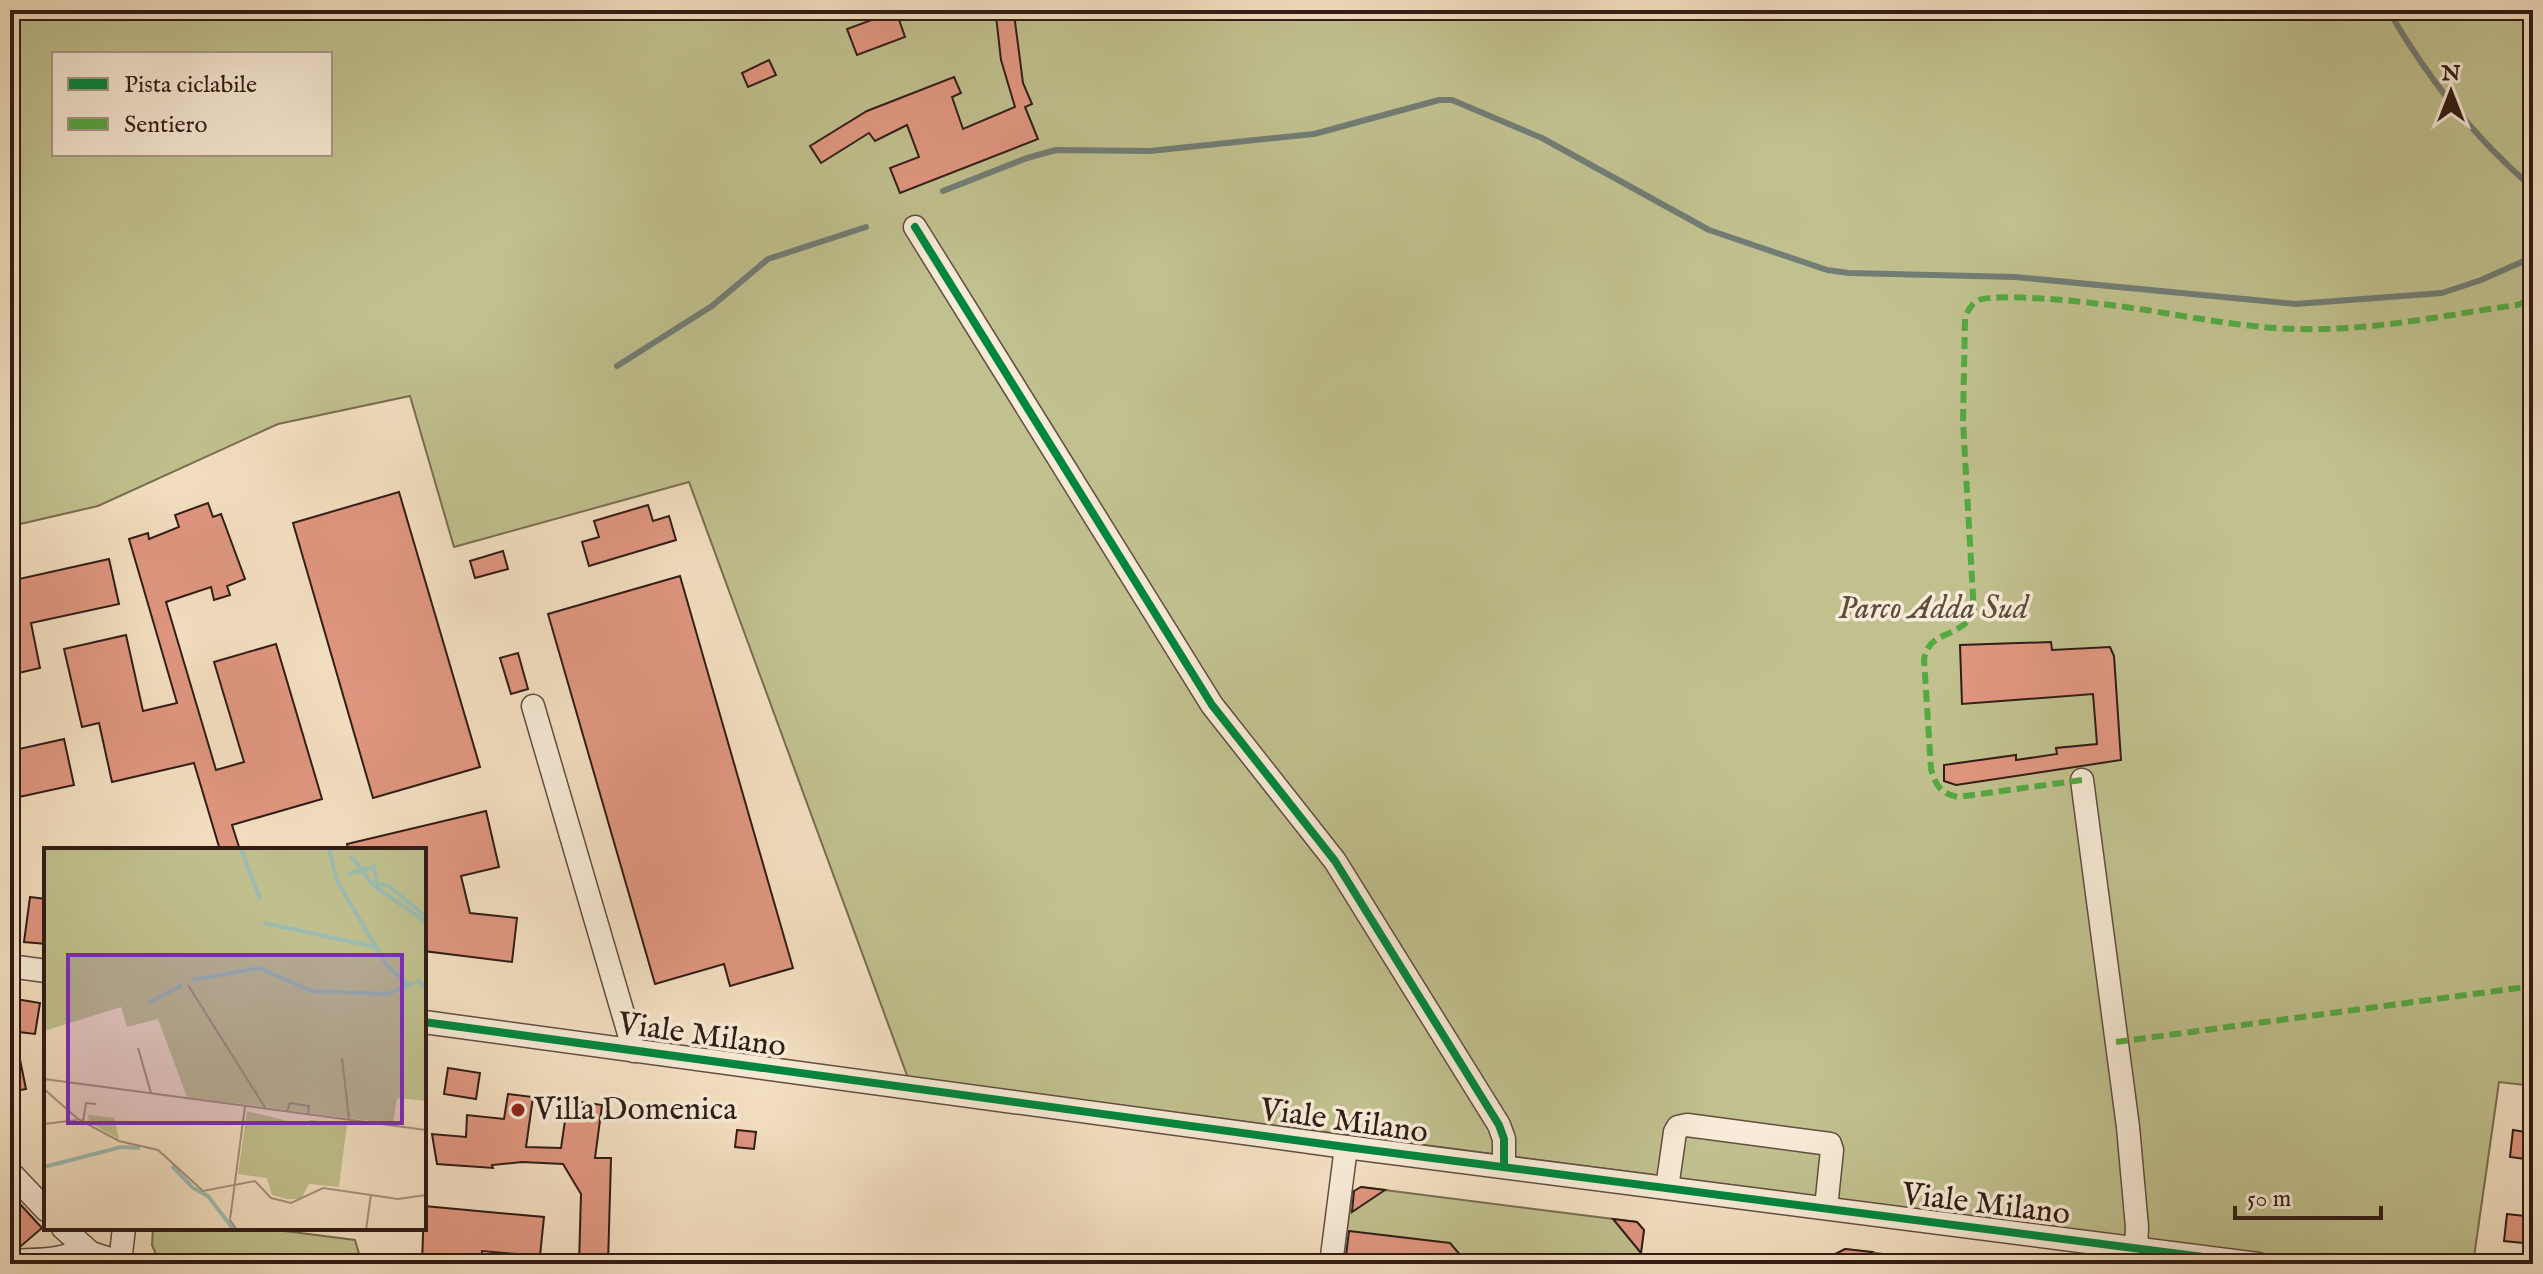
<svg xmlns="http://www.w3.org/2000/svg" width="2543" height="1274" viewBox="0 0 2543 1274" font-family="'IM FELL English',serif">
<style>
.green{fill:#c1c18f;stroke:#786e52;stroke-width:2;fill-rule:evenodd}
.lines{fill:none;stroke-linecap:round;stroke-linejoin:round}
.stream{stroke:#717d75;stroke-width:6}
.building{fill:#e19781;stroke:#301c16;stroke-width:2}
.minor-casing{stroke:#614d41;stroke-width:25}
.minor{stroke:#f8ebd7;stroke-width:22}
.quiet{stroke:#54a942;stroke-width:6;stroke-dasharray:12 6;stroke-linecap:butt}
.cycleway-casing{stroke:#f8ebd7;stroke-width:13}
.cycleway{stroke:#00873e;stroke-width:8}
.poi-dot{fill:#8f2418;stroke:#f8ebd7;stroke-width:3}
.labels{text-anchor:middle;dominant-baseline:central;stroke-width:7;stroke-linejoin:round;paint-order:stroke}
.park-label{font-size:32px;font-style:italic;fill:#5c4e3a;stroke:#f8ebd7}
.street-label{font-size:32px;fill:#301c16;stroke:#f8ebd7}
.poi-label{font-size:32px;fill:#301c16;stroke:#f8ebd7;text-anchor:start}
.inset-river{fill:none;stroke:#9cbdb4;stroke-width:4}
.inset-road{fill:none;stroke:#a6927d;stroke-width:2}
.view{fill:#7b2cbf;fill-opacity:0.15;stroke:#7b2cbf;stroke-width:4}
.inset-edge{fill:none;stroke:#301c16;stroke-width:4}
</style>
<rect width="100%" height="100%" fill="#f4e0c2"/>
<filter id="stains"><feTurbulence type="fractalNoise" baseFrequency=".0025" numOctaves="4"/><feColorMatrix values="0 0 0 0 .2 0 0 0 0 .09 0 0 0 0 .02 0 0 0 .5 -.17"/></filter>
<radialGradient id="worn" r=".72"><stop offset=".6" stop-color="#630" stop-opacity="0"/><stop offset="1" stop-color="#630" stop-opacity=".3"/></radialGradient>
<g class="green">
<path d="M 10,10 L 2533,10 L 2533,1086 L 2499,1082 L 2473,1264 L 2338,1264 L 908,1078 L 689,482 L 454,547 L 410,396 L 278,424 L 98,506 L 16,525 L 10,529 ZM 54,54 L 330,54 L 330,154 L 54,154 Z"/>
<path d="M 1361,1187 L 1637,1222 L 1644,1230 L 1639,1264 L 1342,1264 L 1352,1193 Z"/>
<path d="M 153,1228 L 261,1228 L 355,1240 L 362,1264 L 160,1264 L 152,1245 Z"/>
<path d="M 1845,1249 L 1961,1264 L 1834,1264 L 1835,1254 Z"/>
</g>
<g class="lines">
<g class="stream">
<path d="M 2388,10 C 2428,78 2473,137 2533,188"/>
<path d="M 943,191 L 1027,158 L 1056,150 L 1150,151 L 1314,134 L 1439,100 L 1452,100 L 1542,138 L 1709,230 L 1827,270 L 1849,273 L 2015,277 L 2296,304 L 2442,293 L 2481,280 L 2533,257"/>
<path d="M 617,366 L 712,306 L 768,259 L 866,227"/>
</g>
</g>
<g class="building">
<path d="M 896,11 L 905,37 L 857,55 L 847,29 Z"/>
<path d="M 1014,14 L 1023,83 L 1032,104 L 1025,107 L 1038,139 L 900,193 L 890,168 L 919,157 L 907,125 L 875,141 L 869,133 L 821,163 L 810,146 L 867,111 L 954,77 L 961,93 L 952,97 L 963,129 L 1015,107 L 1001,60 L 996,16 Z"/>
<path d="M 769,60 L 776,75 L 748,87 L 742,73 Z"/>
<path d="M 399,492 L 480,767 L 373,798 L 293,523 Z"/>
<path d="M 208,503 L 213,517 L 221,514 L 245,579 L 227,586 L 230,595 L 214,600 L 211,587 L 166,602 L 216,770 L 244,762 L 214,662 L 276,644 L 322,799 L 232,825 L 240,850 L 220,850 L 194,763 L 112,782 L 99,723 L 82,727 L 64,649 L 126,635 L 143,711 L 177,703 L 129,539 L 148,533 L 149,539 L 179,527 L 175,515 Z"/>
<path d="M 648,505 L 653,521 L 669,516 L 676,540 L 589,566 L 582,542 L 599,537 L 594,521 Z"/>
<path d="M 503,551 L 508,569 L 475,578 L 470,561 Z"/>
<path d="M 109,559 L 119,604 L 31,623 L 40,668 L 10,675 L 10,581 Z"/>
<path d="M 680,576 L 793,968 L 730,986 L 724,964 L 655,984 L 548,614 Z"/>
<path d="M 2051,642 L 2052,650 L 2110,647 L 2114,656 L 2121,760 L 1956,785 L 1944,781 L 1944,765 L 2016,755 L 2016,760 L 2057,754 L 2056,748 L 2097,744 L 2093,694 L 1962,704 L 1960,645 Z"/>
<path d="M 518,653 L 528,689 L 511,694 L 500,658 Z"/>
<path d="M 64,739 L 74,785 L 10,799 L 10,751 Z"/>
<path d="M 486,811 L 499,867 L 461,876 L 470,913 L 517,918 L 512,962 L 424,951 L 424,850 L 348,850 L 347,844 Z"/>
<path d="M 30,897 L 46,899 L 46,944 L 24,942 Z"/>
<path d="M 10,998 L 40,1003 L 35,1034 L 10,1031 Z"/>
<path d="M 10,1045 L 17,1045 L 26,1089 L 10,1092 Z"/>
<path d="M 448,1068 L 480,1073 L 476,1099 L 444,1094 Z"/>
<path d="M 508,1094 L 533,1097 L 526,1147 L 561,1148 L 568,1100 L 602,1105 L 595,1158 L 611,1158 L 608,1264 L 579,1264 L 581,1194 L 563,1164 L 522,1162 L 492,1165 L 493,1168 L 437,1164 L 432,1134 L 466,1137 L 467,1115 L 504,1119 Z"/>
<path d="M 737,1130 L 756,1132 L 754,1149 L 735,1147 Z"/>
<path d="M 2513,1130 L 2533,1133 L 2533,1160 L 2510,1157 Z"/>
<path d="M 1361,1187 L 1385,1190 L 1352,1212 L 1354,1191 Z"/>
<path d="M 10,1193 L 42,1228 L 21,1246 L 10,1235 Z"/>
<path d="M 424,1206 L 544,1217 L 540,1256 L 482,1251 L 482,1264 L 422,1264 Z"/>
<path d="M 2507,1214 L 2533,1217 L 2533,1244 L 2504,1241 Z"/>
<path d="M 1613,1219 L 1637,1222 L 1644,1230 L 1641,1253 Z"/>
<path d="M 1349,1231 L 1450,1243 L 1468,1264 L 1345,1264 Z"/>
<path d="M 1845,1249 L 1872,1252 L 1849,1264 L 1817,1264 Z"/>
</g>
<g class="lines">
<defs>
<g id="minor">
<path d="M 915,227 L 1212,705 L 1335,861 L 1499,1125 L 1504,1139 L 1504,1167"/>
<path d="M 533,706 L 634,1051"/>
<path d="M 2082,780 L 2128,1127 L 2137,1227 L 2136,1248"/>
<path d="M 10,966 L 46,971"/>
<path d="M 424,1022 L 1346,1147 L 2258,1264"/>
<path d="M 10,1172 L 46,1210"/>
<path d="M 1667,1188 L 1675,1132 L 1678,1127 L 1687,1125 L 1830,1144 L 1832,1150 L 1826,1208"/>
<path d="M 63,1228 L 91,1253 L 125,1264"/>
<path d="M 10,1261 C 30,1259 68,1263 82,1246"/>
<path d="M 120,1262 L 124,1228"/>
<path d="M 1331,1264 L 1346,1147"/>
</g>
</defs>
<use href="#minor" class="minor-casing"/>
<use href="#minor" class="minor"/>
<g class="quiet">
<path d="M 2082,780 L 1958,797 C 1940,793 1936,786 1931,769 L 1924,659 C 1930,629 1956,641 1974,613 L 1963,422 L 1965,318 C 1968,310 1971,304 1979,300 C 1998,293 2077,301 2101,304 C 2167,311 2233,328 2299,329 C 2373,331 2445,315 2517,305 L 2533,299"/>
<path d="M 2116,1042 L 2533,986"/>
</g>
<defs>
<g id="cycleway">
<path d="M 915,227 L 1212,705 L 1335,861 L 1499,1125 L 1504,1139 L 1504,1167"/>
<path d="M 424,1022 L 1346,1147 L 2258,1264"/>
</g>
</defs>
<use href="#cycleway" class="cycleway-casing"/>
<use href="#cycleway" class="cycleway"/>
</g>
<circle class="poi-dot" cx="518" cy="1110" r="8"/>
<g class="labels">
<g class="park-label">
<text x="1933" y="609">Parco Adda Sud</text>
</g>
<g class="street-label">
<text transform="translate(702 1036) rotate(8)">Viale Milano</text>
<text transform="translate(1344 1122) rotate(8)">Viale Milano</text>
<text transform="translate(1986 1205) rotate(7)">Viale Milano</text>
</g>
<g class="poi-label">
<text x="534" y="1110">Villa Domenica</text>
</g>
</g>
<g transform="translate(44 848)">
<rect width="382" height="382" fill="#f4e0c2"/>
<path d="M 0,0 L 382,0 L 382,253 L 353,250 L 349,276 L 143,249 L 114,171 L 83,179 L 77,159 L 0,183 ZM 203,263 L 264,278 L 266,272 L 303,276 L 295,339 L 265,336 L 257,351 L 243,351 L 228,347 L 223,330 L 194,326 ZM 44,267 L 70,270 L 75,291 L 45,274 Z" fill="#c1c18f"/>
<path class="inset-river" d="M 197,0 L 216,51M 285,0 L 293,33 L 342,116 L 365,137M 307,8 L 329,37 L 382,74M 304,26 L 330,19 L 333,36 L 345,38 L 382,69M 220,75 L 332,99M 148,132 L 215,120 L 267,143 L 343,146 L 375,133 L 382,141M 105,155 L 138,137M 128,318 L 149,340 L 164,348 L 190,382M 0,319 L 77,299 L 96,300"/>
<path class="inset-road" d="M 144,137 L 222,261M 94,200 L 107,245M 298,210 L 305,271M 0,231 L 382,282M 0,241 L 34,271 L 75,293 L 114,302 L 159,343 L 211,333 L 227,350 L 247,355 L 279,340 L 354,351 L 382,347M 243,264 L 246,255 L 265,258 L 264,266M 39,273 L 42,255 L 52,256M 0,276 L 33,272M 193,382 L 186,372 L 201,258M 322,382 L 327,346"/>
<path class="view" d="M 24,107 L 358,107 L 358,275 L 24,275 Z"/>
<rect width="382" height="382" class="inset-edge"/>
</g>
<rect width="2543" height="1274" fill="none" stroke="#f4e0c2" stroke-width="40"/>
<rect x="12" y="12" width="2519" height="1250" fill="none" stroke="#301c16" stroke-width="4"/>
<rect x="20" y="20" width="2503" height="1234" fill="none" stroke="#301c16" stroke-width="2"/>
<rect x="52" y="52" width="280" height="104" fill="#f8ebd7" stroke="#a8988a" stroke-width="2"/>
<rect x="68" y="78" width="40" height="12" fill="#00873e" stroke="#a8988a" stroke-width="2"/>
<text x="124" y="92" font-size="24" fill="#301c16">Pista ciclabile</text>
<rect x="68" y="118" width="40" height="12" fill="#54a942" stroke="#a8988a" stroke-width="2"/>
<text x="124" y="132" font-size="24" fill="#301c16">Sentiero</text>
<g transform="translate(2451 92)" stroke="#f8ebd7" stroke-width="6" paint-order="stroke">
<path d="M0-6L14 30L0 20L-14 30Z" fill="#301c16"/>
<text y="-12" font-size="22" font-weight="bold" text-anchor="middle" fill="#301c16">N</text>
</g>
<path d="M2235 1206v12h146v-12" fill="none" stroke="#301c16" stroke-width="4"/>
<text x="2247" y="1206" font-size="24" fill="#301c16" stroke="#f8ebd7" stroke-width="6" paint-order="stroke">50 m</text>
<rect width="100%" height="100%" filter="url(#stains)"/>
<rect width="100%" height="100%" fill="url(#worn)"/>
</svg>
